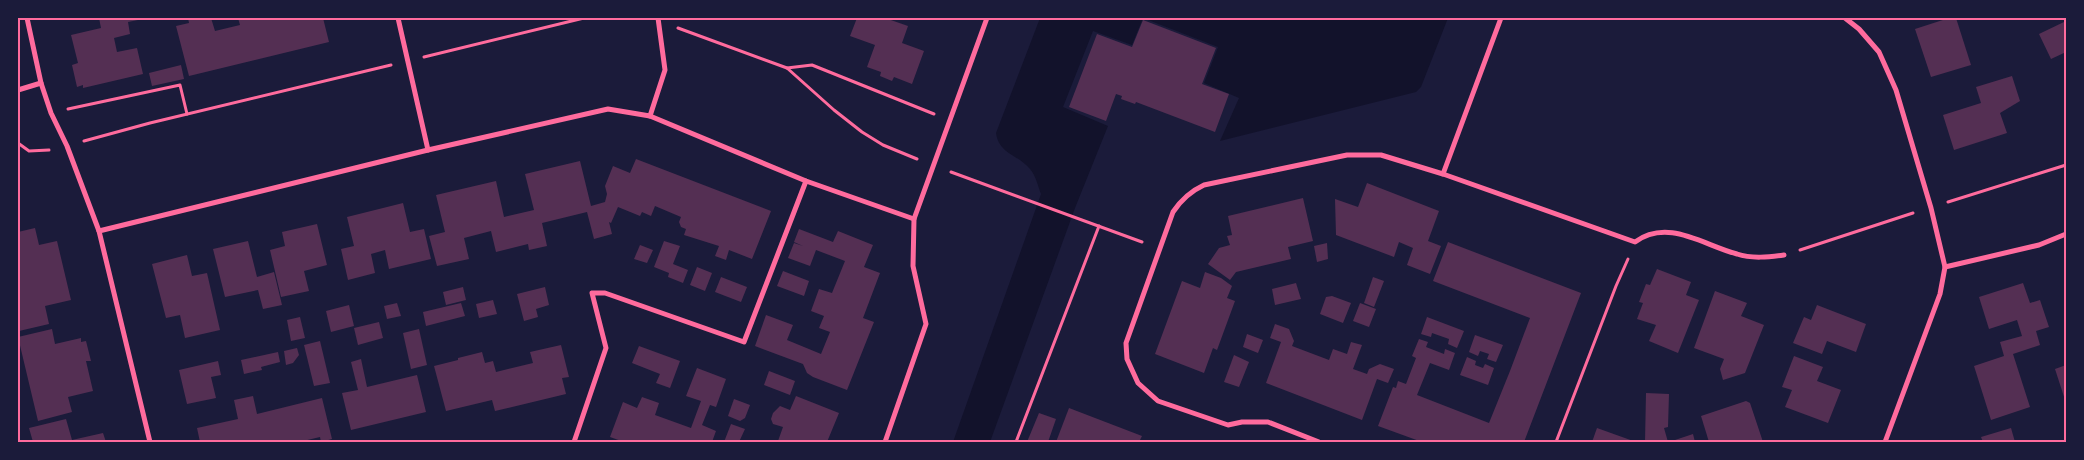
<svg xmlns="http://www.w3.org/2000/svg" width="2084" height="460" viewBox="0 0 2084 460" font-family="Georgia,serif">
<style>
.water{fill:#12122b}
.building{fill:#542f53}
.lines{fill:none;stroke-linecap:round;stroke-linejoin:round}
.path{stroke:#ff6b9d;stroke-width:3}
.minor{stroke:#ff6b9d;stroke-width:5}
.neatline{fill:none;stroke:#ff6b9d;stroke-width:2}
</style>
<rect width="100%" height="100%" fill="#1b1b3a"/>
<path class="water" d="M 1040,18 L 1448,18 L 1421,87 L 1416,92 L 1220,141 L 1239,98 L 1204,83 L 1218,47 L 1143,18 L 1132,45 L 1093,31 L 1063,107 L 1108,126 L 1075,208 L 990,442 L 953,442 L 1041,194 C 1038,186 1036,176 1030,169 C 1017,154 999,154 996,133 Z"/>
<g class="building">
<path d="M 99,18 L 137,18 L 138,20 L 128,22 L 130,34 L 114,38 L 117,52 L 137,48 L 143,74 L 83,88 L 83,85 L 77,87 L 72,65 L 78,63 L 71,35 L 101,28 Z"/>
<path d="M 188,18 L 200,18 L 200,20 L 211,18 L 215,31 L 240,25 L 238,18 L 323,18 L 329,42 L 189,76 L 176,26 L 189,23 Z"/>
<path d="M 857,18 L 885,18 L 908,26 L 902,43 L 924,51 L 912,84 L 894,77 L 892,81 L 880,76 L 881,72 L 867,67 L 875,45 L 850,36 Z"/>
<path d="M 1949,18 L 1956,18 L 1971,65 L 1931,77 L 1915,29 Z"/>
<path d="M 1143,20 L 1216,48 L 1202,84 L 1229,94 L 1215,132 L 1136,102 L 1135,104 L 1121,99 L 1122,96 L 1116,94 L 1106,121 L 1069,107 L 1097,34 L 1132,47 Z"/>
<path d="M 2066,21 L 2066,52 L 2051,59 L 2039,34 Z"/>
<path d="M 181,65 L 184,79 L 152,86 L 149,73 Z"/>
<path d="M 2012,76 L 2020,101 L 2000,113 L 2007,133 L 1954,150 L 1943,115 L 1981,103 L 1976,87 Z"/>
<path d="M 636,159 L 771,211 L 752,259 L 729,250 L 726,260 L 715,256 L 719,246 L 684,235 L 686,229 L 681,227 L 679,222 L 681,217 L 655,206 L 651,216 L 642,212 L 640,216 L 618,207 L 611,223 L 609,222 L 612,234 L 594,239 L 587,212 L 542,223 L 547,246 L 529,250 L 528,244 L 496,252 L 491,231 L 464,238 L 469,259 L 437,266 L 429,236 L 445,232 L 436,195 L 496,181 L 504,217 L 534,210 L 525,174 L 580,161 L 591,206 L 605,202 L 607,194 L 605,186 L 613,166 L 630,173 Z"/>
<path d="M 1367,183 L 1439,211 L 1428,241 L 1441,246 L 1430,274 L 1407,265 L 1413,248 L 1399,242 L 1394,257 L 1336,235 L 1335,199 L 1358,207 Z"/>
<path d="M 1303,198 L 1313,241 L 1288,247 L 1291,259 L 1236,272 L 1230,280 L 1208,264 L 1219,248 L 1230,245 L 1227,236 L 1232,235 L 1228,216 Z"/>
<path d="M 403,203 L 410,232 L 424,229 L 431,259 L 389,269 L 385,250 L 371,254 L 375,273 L 348,280 L 341,249 L 354,246 L 347,217 Z"/>
<path d="M 317,224 L 327,265 L 304,271 L 309,291 L 281,297 L 270,250 L 285,246 L 282,232 Z"/>
<path d="M 35,228 L 39,245 L 57,241 L 71,300 L 45,306 L 49,324 L 19,331 L 18,232 Z"/>
<path d="M 799,229 L 833,242 L 838,231 L 873,245 L 864,267 L 880,273 L 863,318 L 874,322 L 847,390 L 813,377 L 807,373 L 803,364 L 755,346 L 766,315 L 793,325 L 787,340 L 821,354 L 830,332 L 819,328 L 824,316 L 811,311 L 819,289 L 832,293 L 845,261 L 816,250 L 810,266 L 788,258 L 794,243 L 803,246 L 794,242 Z"/>
<path d="M 248,241 L 257,277 L 274,272 L 282,305 L 263,309 L 258,290 L 225,297 L 213,249 Z"/>
<path d="M 664,241 L 680,246 L 673,264 L 688,270 L 683,283 L 668,277 L 669,273 L 654,267 Z"/>
<path d="M 1448,242 L 1581,293 L 1524,442 L 1422,442 L 1378,426 L 1393,387 L 1396,388 L 1398,381 L 1406,384 L 1416,358 L 1412,356 L 1419,339 L 1428,342 L 1426,347 L 1444,354 L 1445,349 L 1455,353 L 1449,370 L 1430,363 L 1417,395 L 1489,423 L 1510,371 L 1530,318 L 1433,281 Z"/>
<path d="M 1327,243 L 1328,259 L 1317,262 L 1314,246 Z"/>
<path d="M 640,245 L 653,250 L 647,263 L 634,259 Z"/>
<path d="M 187,255 L 192,276 L 207,273 L 220,330 L 185,338 L 180,315 L 166,318 L 152,264 Z"/>
<path d="M 697,267 L 712,273 L 705,291 L 690,285 Z"/>
<path d="M 1657,269 L 1691,282 L 1686,295 L 1699,300 L 1678,353 L 1649,341 L 1656,325 L 1637,319 L 1643,303 L 1639,302 L 1646,284 L 1650,285 Z"/>
<path d="M 783,271 L 809,281 L 804,296 L 777,286 Z"/>
<path d="M 1205,272 L 1221,278 L 1232,286 L 1227,298 L 1235,301 L 1217,350 L 1213,348 L 1204,373 L 1155,354 L 1182,281 L 1200,288 Z"/>
<path d="M 721,277 L 747,287 L 741,302 L 715,292 Z"/>
<path d="M 1373,277 L 1384,281 L 1374,307 L 1364,303 Z"/>
<path d="M 1296,283 L 1301,299 L 1275,305 L 1272,289 Z"/>
<path d="M 2023,283 L 2030,303 L 2040,300 L 2049,327 L 2036,331 L 2040,345 L 2013,354 L 2030,407 L 1991,420 L 1974,366 L 2004,356 L 2000,342 L 2022,336 L 2017,320 L 1989,329 L 1979,297 Z"/>
<path d="M 463,287 L 466,300 L 446,305 L 443,292 Z"/>
<path d="M 545,287 L 549,305 L 536,309 L 538,317 L 524,321 L 517,294 Z"/>
<path d="M 1715,291 L 1747,303 L 1741,316 L 1764,325 L 1745,373 L 1723,380 L 1720,369 L 1724,359 L 1694,348 Z"/>
<path d="M 1332,296 L 1351,303 L 1343,323 L 1320,314 L 1326,297 Z"/>
<path d="M 493,300 L 497,314 L 479,318 L 476,304 Z"/>
<path d="M 397,303 L 401,316 L 387,319 L 384,306 Z"/>
<path d="M 461,303 L 465,316 L 426,326 L 423,312 Z"/>
<path d="M 1360,303 L 1376,309 L 1369,327 L 1353,321 Z"/>
<path d="M 349,305 L 354,326 L 331,332 L 326,311 Z"/>
<path d="M 1817,305 L 1866,324 L 1856,352 L 1827,341 L 1822,354 L 1793,343 L 1804,317 L 1811,320 Z"/>
<path d="M 300,317 L 305,338 L 291,341 L 287,320 Z"/>
<path d="M 1427,317 L 1464,331 L 1457,348 L 1448,344 L 1449,339 L 1432,333 L 1431,337 L 1421,334 Z"/>
<path d="M 379,322 L 383,338 L 358,345 L 354,328 Z"/>
<path d="M 1275,324 L 1289,329 L 1294,341 L 1292,346 L 1329,360 L 1333,349 L 1347,354 L 1351,342 L 1362,345 L 1353,369 L 1367,374 L 1369,369 L 1380,364 L 1394,369 L 1388,383 L 1377,379 L 1362,420 L 1266,383 L 1281,342 L 1270,338 Z"/>
<path d="M 52,329 L 55,344 L 81,338 L 81,342 L 86,341 L 91,361 L 86,361 L 93,391 L 68,397 L 72,412 L 38,421 L 18,337 Z"/>
<path d="M 419,329 L 427,365 L 411,369 L 403,333 Z"/>
<path d="M 1247,334 L 1263,340 L 1258,353 L 1243,347 Z"/>
<path d="M 1475,335 L 1503,345 L 1496,362 L 1487,359 L 1489,354 L 1480,351 L 1478,356 L 1469,352 Z"/>
<path d="M 320,341 L 330,383 L 314,386 L 304,345 Z"/>
<path d="M 561,345 L 569,377 L 562,378 L 566,394 L 495,411 L 492,400 L 446,411 L 434,366 L 458,360 L 458,358 L 482,352 L 485,363 L 493,361 L 496,372 L 533,363 L 530,352 Z"/>
<path d="M 639,346 L 680,361 L 670,388 L 656,383 L 660,374 L 632,363 Z"/>
<path d="M 297,348 L 299,355 L 293,363 L 286,365 L 284,351 Z"/>
<path d="M 278,352 L 280,362 L 261,367 L 262,370 L 244,374 L 241,360 Z"/>
<path d="M 1234,355 L 1249,362 L 1239,387 L 1224,382 Z"/>
<path d="M 1794,356 L 1823,367 L 1817,381 L 1841,390 L 1828,423 L 1785,407 L 1792,390 L 1782,387 Z"/>
<path d="M 1467,357 L 1476,361 L 1475,365 L 1483,368 L 1485,364 L 1494,368 L 1488,385 L 1460,375 Z"/>
<path d="M 361,359 L 367,387 L 417,375 L 426,412 L 351,430 L 342,393 L 358,390 L 351,362 Z"/>
<path d="M 218,361 L 221,375 L 211,377 L 216,398 L 187,404 L 179,370 Z"/>
<path d="M 2066,365 L 2066,403 L 2055,369 Z"/>
<path d="M 697,368 L 726,379 L 716,407 L 710,405 L 702,425 L 716,431 L 712,442 L 624,442 L 610,437 L 623,402 L 637,408 L 642,397 L 659,403 L 655,415 L 691,428 L 701,401 L 686,396 Z"/>
<path d="M 769,371 L 795,381 L 790,395 L 764,385 Z"/>
<path d="M 1646,393 L 1669,394 L 1668,427 L 1664,428 L 1668,442 L 1645,442 Z"/>
<path d="M 253,396 L 257,414 L 322,398 L 332,439 L 321,442 L 320,437 L 299,442 L 200,442 L 197,428 L 238,419 L 234,400 Z"/>
<path d="M 796,396 L 839,413 L 827,442 L 778,441 L 783,427 L 773,424 L 771,419 L 773,413 L 780,406 L 790,410 Z"/>
<path d="M 734,399 L 750,405 L 745,418 L 740,421 L 728,416 Z"/>
<path d="M 1746,401 L 1750,403 L 1763,442 L 1709,442 L 1701,416 Z"/>
<path d="M 1069,408 L 1142,436 L 1139,442 L 1056,442 Z"/>
<path d="M 1039,413 L 1056,419 L 1048,442 L 1027,442 Z"/>
<path d="M 66,419 L 72,440 L 103,433 L 106,442 L 33,442 L 29,428 Z"/>
<path d="M 731,424 L 745,429 L 739,442 L 724,442 Z"/>
<path d="M 1597,428 L 1636,442 L 1592,442 Z"/>
<path d="M 2011,428 L 2015,442 L 1983,442 L 1981,437 Z"/>
<path d="M 1693,434 L 1695,442 L 1669,442 Z"/>
</g>
<g class="lines">
<g class="path">
<path d="M 678,28 L 787,68 L 834,110 L 862,132 L 883,145 L 917,159"/>
<path d="M 424,57 L 584,18"/>
<path d="M 787,68 L 812,65 L 934,114"/>
<path d="M 68,109 L 180,85 L 187,114"/>
<path d="M 84,141 L 150,123 L 391,65"/>
<path d="M 18,143 L 29,151 L 49,150"/>
<path d="M 951,172 L 1142,242"/>
<path d="M 1948,202 L 2066,165"/>
<path d="M 1800,250 L 1913,213"/>
<path d="M 1016,442 L 1099,226"/>
<path d="M 1556,442 L 1616,286 L 1628,259"/>
</g>
<g class="minor">
<path d="M 27,18 L 41,83 L 51,113 L 67,146 L 99,231 L 150,442"/>
<path d="M 398,18 L 428,150"/>
<path d="M 1845,18 L 1859,29 L 1879,52 L 1896,90 L 1931,208 L 1945,267 L 1940,294 L 1885,442"/>
<path d="M 18,90 L 41,83"/>
<path d="M 650,116 L 665,70 L 658,18"/>
<path d="M 1443,174 L 1501,18"/>
<path d="M 99,231 L 428,150 L 608,109 L 650,116 L 806,181 L 914,219"/>
<path d="M 1945,267 L 2039,245 L 2066,234"/>
<path d="M 574,442 L 606,348 L 592,293 L 605,293 L 744,342 L 806,181"/>
<path d="M 885,442 L 926,324 L 913,266 L 914,219 L 987,18"/>
<path d="M 1319,442 L 1268,422 L 1242,422 L 1228,425 L 1158,401 L 1138,383 L 1127,359 L 1126,343 L 1173,212 C 1181,200 1191,191 1204,185 L 1347,155 L 1381,155 L 1443,174 L 1635,242 C 1668,218 1703,245 1737,254 C 1752,259 1769,257 1784,255"/>
</g>
</g>
<rect width="2084" height="460" fill="none" stroke="#1b1b3a" stroke-width="38"/>
<rect x="19" y="19" width="2046" height="422" class="neatline"/>
</svg>
